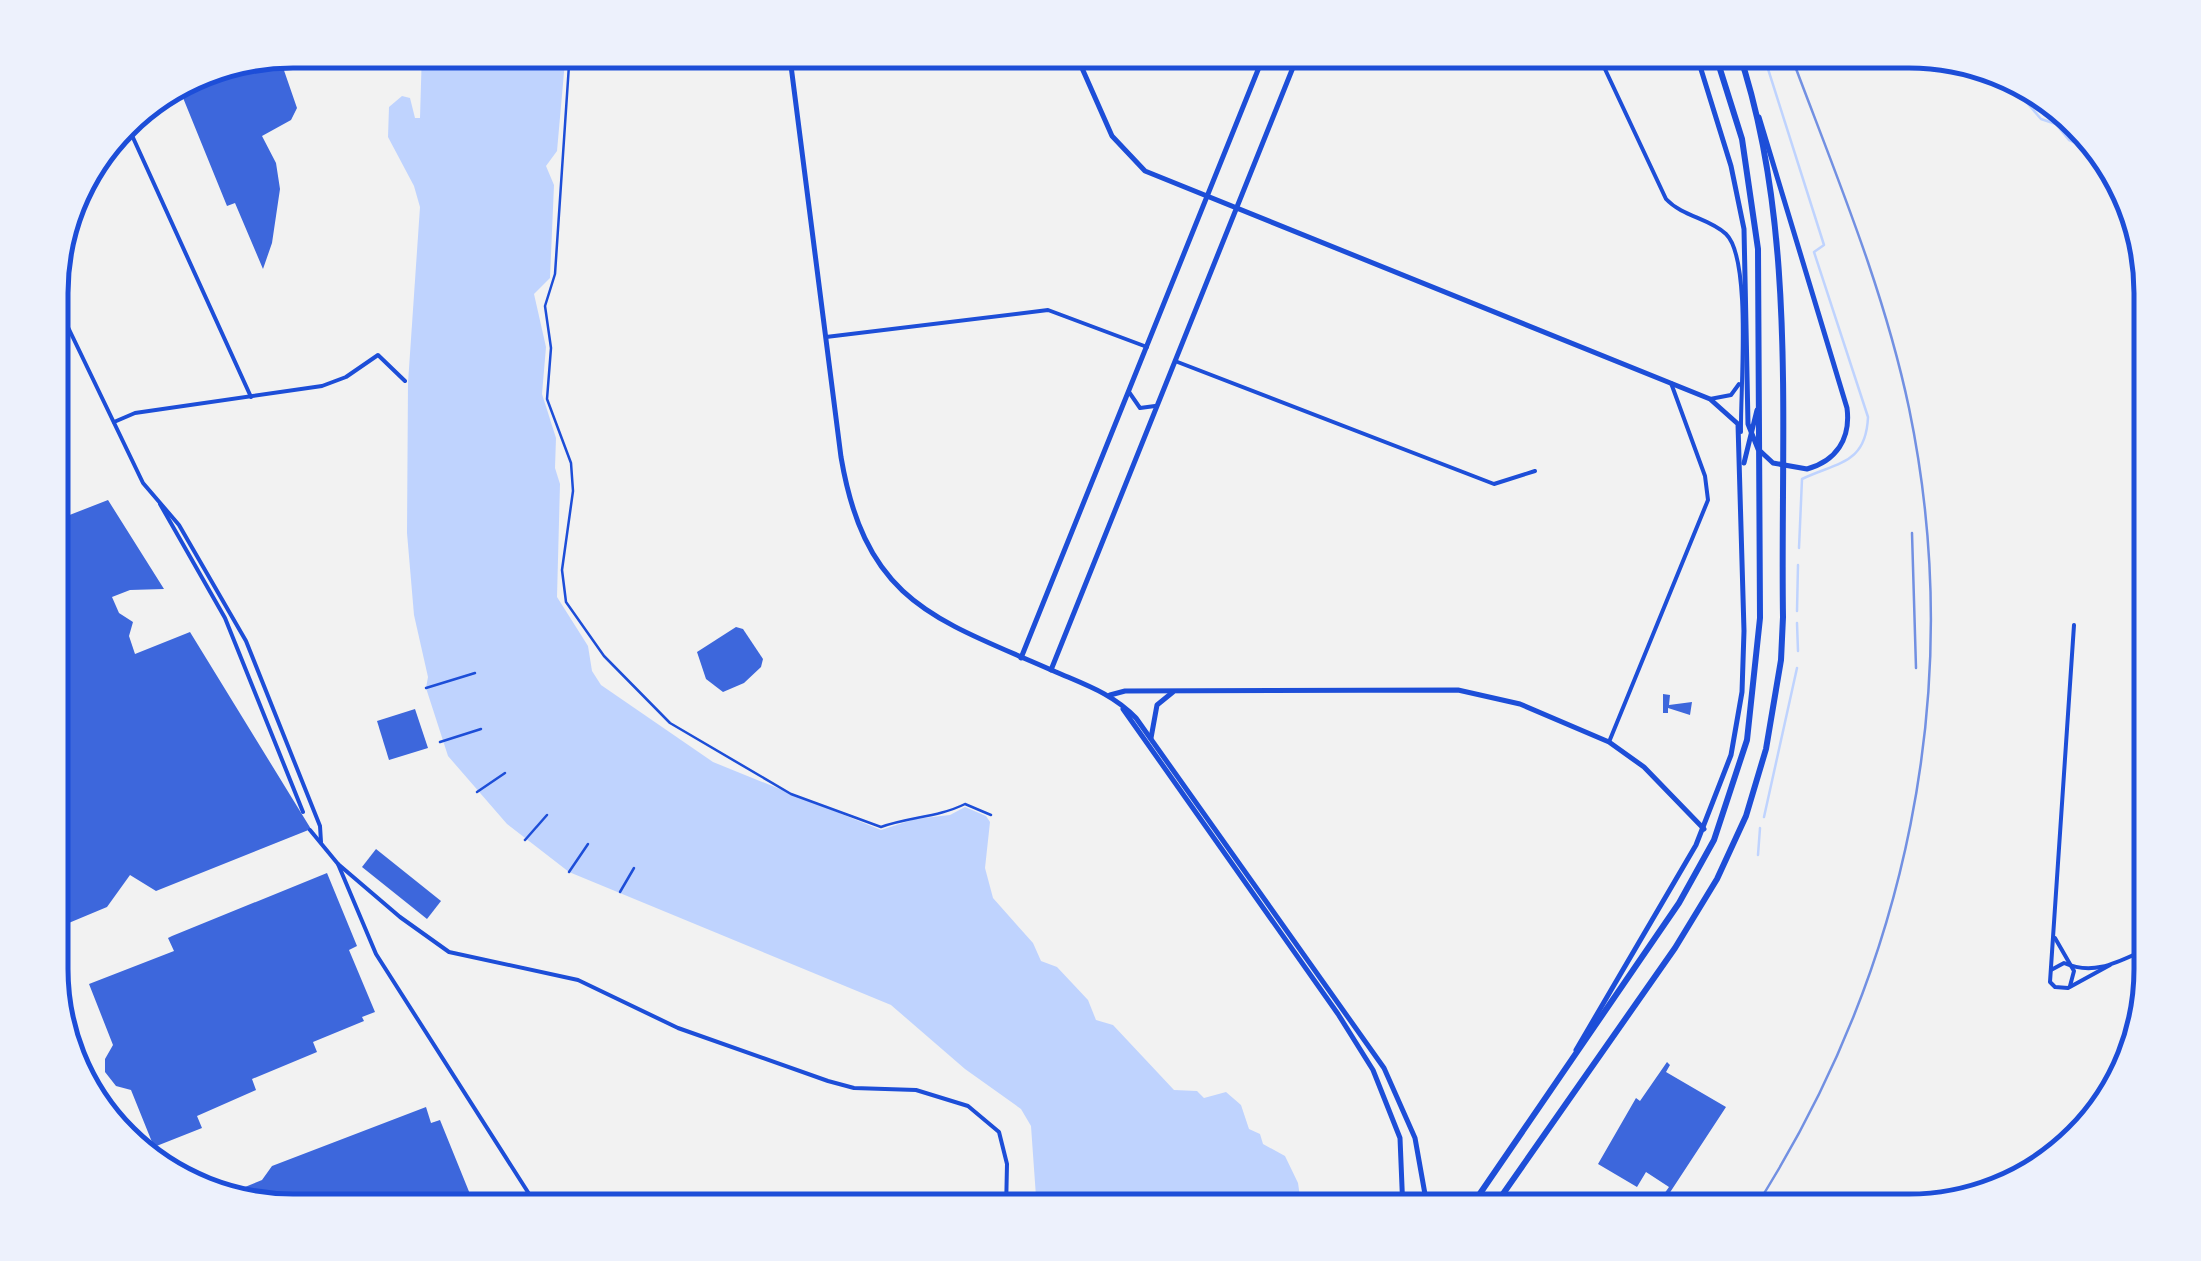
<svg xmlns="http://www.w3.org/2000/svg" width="2201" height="1261" viewBox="0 0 2201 1261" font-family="Roboto,sans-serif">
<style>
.water{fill:#bfd3fe}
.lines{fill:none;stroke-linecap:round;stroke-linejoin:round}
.stream{stroke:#bfd3fe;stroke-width:2.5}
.building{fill:#3d67dc}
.path{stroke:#1d4ed8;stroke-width:2.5}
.pedestrian{stroke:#1d4ed8;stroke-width:2.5}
.minor{stroke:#1d4ed8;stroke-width:4}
.tertiary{stroke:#1d4ed8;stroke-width:5}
.secondary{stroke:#1d4ed8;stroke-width:5}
.primary{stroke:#1d4ed8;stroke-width:6}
.rail{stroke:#7290e2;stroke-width:2.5}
.rim{fill:none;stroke:#1d4ed8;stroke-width:5}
</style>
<rect width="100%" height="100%" fill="#f2f2f2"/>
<path class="water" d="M 422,50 L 566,50 L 557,151 L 546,166 L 554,185 L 550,278 L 534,294 L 546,347 L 542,394 L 556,438 L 555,468 L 560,484 L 557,597 L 588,646 L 592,671 L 601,685 L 713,762 L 881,830 L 915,819 L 950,815 L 965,807 L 986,816 L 990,822 L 985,868 L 993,898 L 1033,943 L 1041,961 L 1057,967 L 1088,1000 L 1096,1020 L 1113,1025 L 1174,1090 L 1197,1091 L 1204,1098 L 1226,1092 L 1241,1105 L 1249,1129 L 1260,1134 L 1263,1144 L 1285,1156 L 1298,1183 L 1302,1211 L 1037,1211 L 1031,1126 L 1021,1109 L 965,1069 L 891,1005 L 569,872 L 507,824 L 448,756 L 426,688 L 428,677 L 414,615 L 407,533 L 408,383 L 420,207 L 414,186 L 388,137 L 389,107 L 402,96 L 410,98 L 415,118 L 420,118 Z"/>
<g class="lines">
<g class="stream">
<path d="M 1762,50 L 1824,245 L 1814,252 L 1868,417 C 1866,464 1838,462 1802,479 L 1799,548"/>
<path d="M 2004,76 L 2041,119 L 2056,124 L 2069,140 L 2088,148 L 2115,172"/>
<path d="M 1797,611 L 1798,565"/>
<path d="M 1797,623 L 1798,651"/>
<path d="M 1764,817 L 1797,668"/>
<path d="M 1758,855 L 1760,828"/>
</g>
</g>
<g class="building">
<path d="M 278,53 L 297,108 L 291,120 L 262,136 L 276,163 L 280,189 L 272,243 L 263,269 L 235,203 L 227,206 L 177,83 L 200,68 Z"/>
<path d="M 108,500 L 164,589 L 130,590 L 112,597 L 119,613 L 133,622 L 129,636 L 135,654 L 190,632 L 311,829 L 156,891 L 130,875 L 107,907 L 52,930 L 52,506 L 61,502 L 67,516 Z"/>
<path d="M 736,627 L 743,629 L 763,659 L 761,667 L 744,683 L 723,692 L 706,679 L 697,652 Z"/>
<path d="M 1663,694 L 1670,695 L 1669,705 L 1692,702 L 1690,715 L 1668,708 L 1668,713 L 1663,713 Z"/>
<path d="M 415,709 L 428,748 L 389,760 L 377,721 Z"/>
<path d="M 376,849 L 441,901 L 427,919 L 362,867 Z"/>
<path d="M 327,873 L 357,946 L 349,950 L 375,1012 L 362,1017 L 364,1021 L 313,1042 L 317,1052 L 252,1079 L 256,1090 L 197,1116 L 202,1128 L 154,1147 L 131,1090 L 116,1086 L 105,1072 L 105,1059 L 113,1045 L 89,984 L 174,951 L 168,938 L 172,936 Z"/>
<path d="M 1667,1062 L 1670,1065 L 1666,1072 L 1726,1107 L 1667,1197 L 1664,1194 L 1669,1187 L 1646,1172 L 1637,1187 L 1598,1164 L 1636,1098 L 1640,1101 Z"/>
<path d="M 426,1107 L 431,1123 L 440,1120 L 472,1199 L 486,1195 L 493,1211 L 292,1211 L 228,1194 L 262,1180 L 272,1166 Z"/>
</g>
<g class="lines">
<g class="path">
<path d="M 426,688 L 475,673"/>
<path d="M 440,742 L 481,729"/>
<path d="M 477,792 L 505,773"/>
<path d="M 525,840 L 547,815"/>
<path d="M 569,872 L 588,844"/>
<path d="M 620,892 L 634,868"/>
</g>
<path class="pedestrian" d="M 570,50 L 555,274 L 545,306 L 551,348 L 547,399 L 571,463 L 573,491 L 562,570 L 566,602 L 604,656 L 670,723 L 791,794 L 881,827 C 909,817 939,817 965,804 L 991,815"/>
<g class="minor">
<path d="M 1596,50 L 1666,199 C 1683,217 1709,218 1726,234 C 1752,259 1740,392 1741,432"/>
<path d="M 125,120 L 251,397"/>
<path d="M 52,294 L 143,483 L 179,525 L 246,641 L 320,826 L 321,842"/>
<path d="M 826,337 L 1048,310 L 1147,347"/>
<path d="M 1175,361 L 1494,484 L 1535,471"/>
<path d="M 1129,392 L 1140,408 L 1155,406"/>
<path d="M 1710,399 L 1731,395 L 1739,384"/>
<path d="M 114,422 L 135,413 L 322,386 L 346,377 L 378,355 L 405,381"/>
<path d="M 160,504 L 225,618 L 303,812"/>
<path d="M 2074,625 L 2050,982 L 2055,987 L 2068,988 L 2110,965"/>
<path d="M 1609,742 L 1708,500 L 1705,476 L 1671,383"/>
<path d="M 310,830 L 338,864 L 376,954 L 540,1211"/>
<path d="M 338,864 L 400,917 L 449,952 L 578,980 L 678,1028 L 828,1081 L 854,1088 L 916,1090 L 968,1106 L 999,1132 L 1007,1164 L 1006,1211"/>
<path d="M 2055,938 L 2074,971 L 2070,986"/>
<path d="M 2051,970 L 2064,963 C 2096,977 2121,960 2151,947"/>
</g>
<g class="tertiary">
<path d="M 1074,50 L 1112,136 L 1145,171 L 1710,399 L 1738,424 L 1744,631 L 1742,692 L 1731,755 L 1696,845 L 1576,1050"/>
<path d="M 1744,463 L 1757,410"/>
<path d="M 1021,658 L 1266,50"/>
<path d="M 1051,670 L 1300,50"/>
<path d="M 1110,695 L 1125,691 L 1458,690 L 1520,704 L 1609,742 L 1644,767 L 1704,829"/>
<path d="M 1151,738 L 1157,705 L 1173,692"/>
</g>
<g class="secondary">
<path d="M 789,50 L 841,457 C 866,604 936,619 1056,672 C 1086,685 1113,694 1136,718 L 1384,1068 L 1415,1138 L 1428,1211"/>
<path d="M 1695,50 L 1731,166 L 1744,229 L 1748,424 L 1758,449 L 1773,463 L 1807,469 C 1836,461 1851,439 1847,408 L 1759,117"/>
<path d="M 1123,709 L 1338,1014 L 1373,1070 L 1400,1138 L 1403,1211"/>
</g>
<g class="primary">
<path d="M 1468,1211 L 1679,903 L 1714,840 L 1747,740 L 1760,618 L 1758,249 L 1742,139 L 1714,50"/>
<path d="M 1491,1211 L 1675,948 L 1717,879 L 1746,816 L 1766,749 L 1781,660 L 1783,617 C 1780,433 1798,225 1738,50"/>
</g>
<g class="rail">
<path d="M 1912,533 L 1916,668"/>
<path d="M 1753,1211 C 1907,971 1967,688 1909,408 C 1883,285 1833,168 1789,50"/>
</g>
</g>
<path d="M0 0H2201V1261H0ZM293 68H1909A225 225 0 0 1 2134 293V969A225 225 0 0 1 1909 1194H293A225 225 0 0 1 68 969V293A225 225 0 0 1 293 68Z" fill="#edf1fc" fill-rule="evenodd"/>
<path class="rim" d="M293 68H1909A225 225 0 0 1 2134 293V969A225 225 0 0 1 1909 1194H293A225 225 0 0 1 68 969V293A225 225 0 0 1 293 68Z"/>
</svg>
